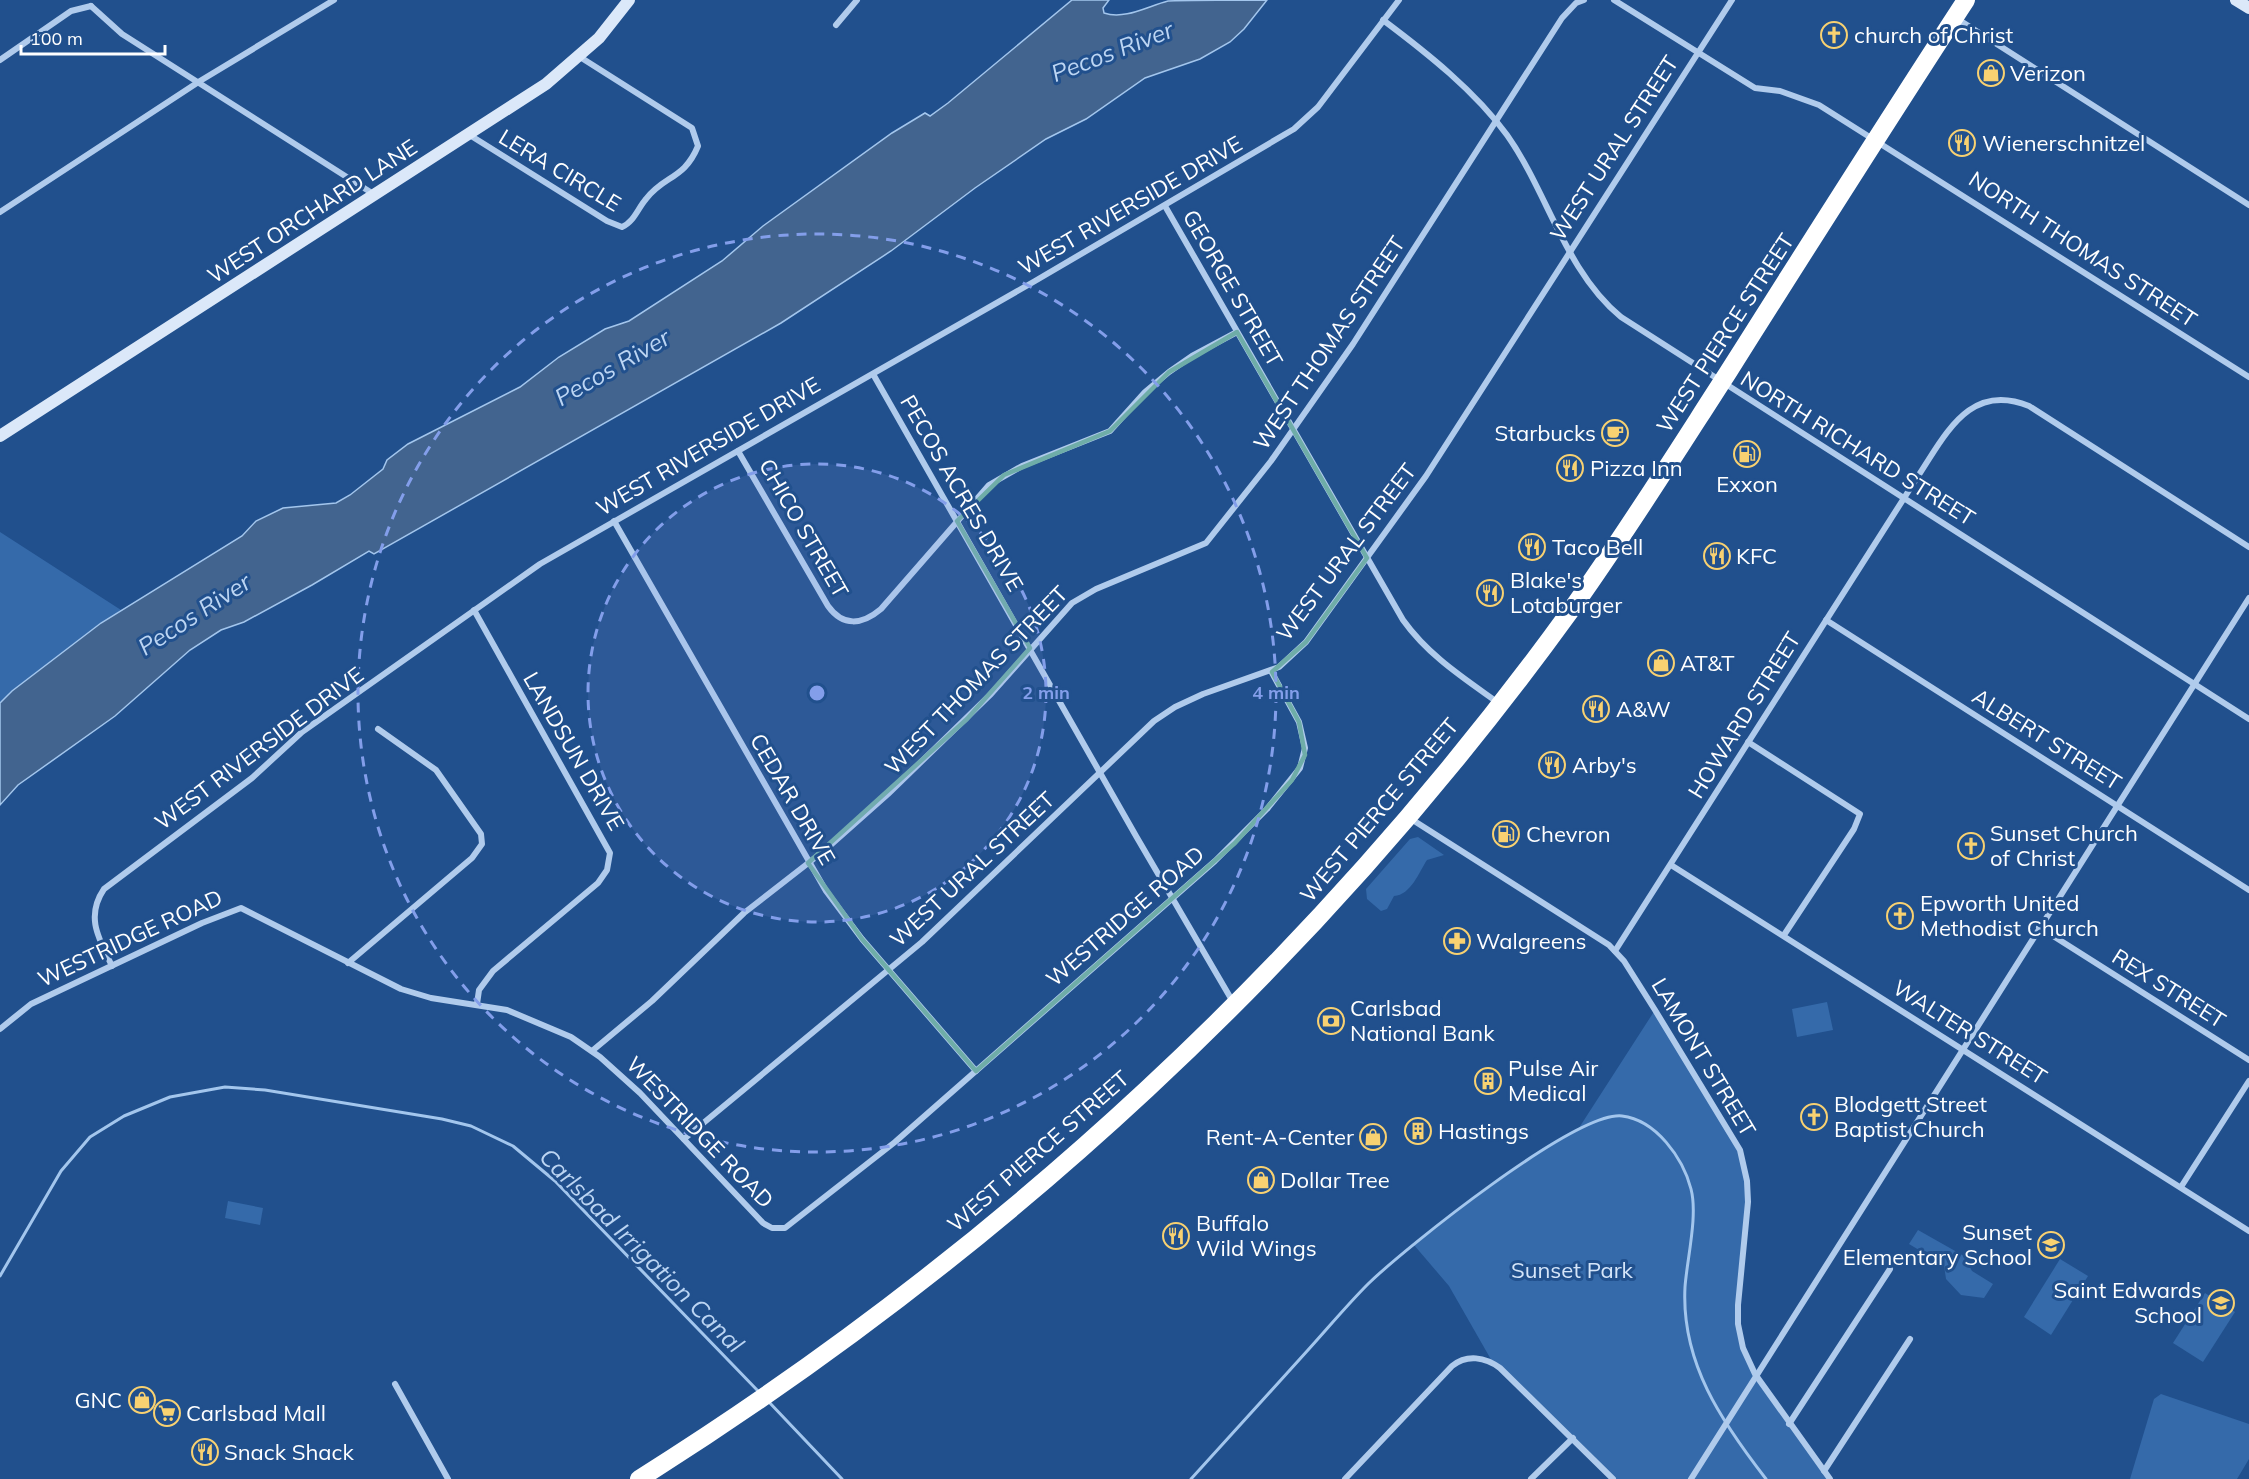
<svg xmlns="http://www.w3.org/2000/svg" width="2249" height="1479" viewBox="0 0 2249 1479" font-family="Mulish,sans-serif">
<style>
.green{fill:#356aaa}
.water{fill:#42648f;stroke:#a3c6ed;stroke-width:1.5}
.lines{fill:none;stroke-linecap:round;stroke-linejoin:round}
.stream{stroke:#a3c6ed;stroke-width:3}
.street{stroke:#b0cbec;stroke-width:6}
.secondary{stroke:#dbe8f9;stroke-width:12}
.highway{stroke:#fff;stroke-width:18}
.marked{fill:none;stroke:#6fada8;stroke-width:4.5;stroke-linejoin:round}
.ring{fill:none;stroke:#839eea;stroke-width:3;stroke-dasharray:10 8}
.labels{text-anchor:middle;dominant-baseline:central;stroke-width:6;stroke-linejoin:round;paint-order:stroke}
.poi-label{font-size:22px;fill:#fff;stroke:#21508d;text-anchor:start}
.street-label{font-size:22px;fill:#fff;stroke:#21508d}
.park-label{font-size:22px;fill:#d5e5f9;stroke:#21508d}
.water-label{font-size:24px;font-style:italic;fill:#bcd5f3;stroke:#21508d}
.centre{fill:#839eea;stroke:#21508d;stroke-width:3}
.ring-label{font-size:18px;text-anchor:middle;font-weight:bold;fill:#839eea;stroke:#21508d;stroke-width:6;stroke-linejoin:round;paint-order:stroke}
</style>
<rect width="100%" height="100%" fill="#21508d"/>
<g class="green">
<path d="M 0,532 L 121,610 L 12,691 L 0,703 Z"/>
<path d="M 1418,837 L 1444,855 L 1427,860 C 1419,872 1411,895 1394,896 L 1387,909 L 1381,911 L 1367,899 L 1366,889 L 1410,839 Z"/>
<path d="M 1827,1002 L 1833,1030 L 1797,1037 L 1792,1009 Z"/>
<path d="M 1655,1010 L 1740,1150 L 1747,1181 L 1738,1324 L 1748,1360 L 1830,1479 L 1613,1479 L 1493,1363 L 1449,1286 L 1414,1245 L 1487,1189 L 1545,1149 L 1577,1131 Z"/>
<path d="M 228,1201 L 263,1208 L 260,1225 L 225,1218 Z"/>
<path d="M 1918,1230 L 1964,1256 L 1972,1271 L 1993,1284 L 1984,1298 L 1961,1295 L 1946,1279 L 1944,1265 L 1909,1244 Z"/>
<path d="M 2060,1259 L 2088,1276 L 2051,1335 L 2024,1317 Z"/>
<path d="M 2205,1293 L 2235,1312 L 2203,1362 L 2173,1343 Z"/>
<path d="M 2161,1394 L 2249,1424 L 2249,1459 L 2237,1479 L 2130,1479 L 2154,1399 Z"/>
</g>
<path class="water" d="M 1072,0 L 1109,0 L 1103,8 L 1104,13 C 1125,20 1148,6 1168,1 C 1190,0 1242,0 1267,0 L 1244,29 L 1230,42 L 1200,59 L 1145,78 L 1086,119 L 1046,139 L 975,188 L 891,251 L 781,323 L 374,554 L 369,551 L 312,585 L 244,622 L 221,630 L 190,650 L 115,716 L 18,785 L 0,805 L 0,703 L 12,691 L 101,623 L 242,536 L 256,521 L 283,508 L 336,503 L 350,495 L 383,469 L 387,460 L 408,444 L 520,387 L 559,357 L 605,329 L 629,321 L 722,261 L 763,226 L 892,133 L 925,113 L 930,116 L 948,103 Z"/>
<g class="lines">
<g class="stream">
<path d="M 0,1276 L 61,1171 L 90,1137 L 124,1116 L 170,1097 L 225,1087 L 265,1090 L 442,1119 L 471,1126 L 513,1146 L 555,1181 L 759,1392"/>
<path d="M 768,1401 L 842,1479"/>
<path d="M 1191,1479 C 1230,1436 1269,1393 1308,1350 C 1328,1328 1347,1305 1368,1284 C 1405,1248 1576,1111 1622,1116 C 1656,1120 1683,1158 1691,1189 C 1698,1216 1687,1259 1685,1287 C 1681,1363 1722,1422 1766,1479"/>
</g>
<g class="street">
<path d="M 1614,0 L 1755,88 L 1780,91 L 1819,105 L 2249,377"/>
<path d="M 91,6 L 122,34 L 375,195"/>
<path d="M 1956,18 L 2249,205"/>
<path d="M 1383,20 C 1427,53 1475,91 1507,135 C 1548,193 1565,271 1621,317 L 2249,719"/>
<path d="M 836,25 L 857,0"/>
<path d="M 0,60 L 71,11 L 91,6"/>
<path d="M 468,134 L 607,221 L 622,227 C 634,222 638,208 646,199 C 664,175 684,180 698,146 L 692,128 L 580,57"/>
<path d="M 1165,206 L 1403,620 C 1428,655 1462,677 1497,702"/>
<path d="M 0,212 L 200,81 L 334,0"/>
<path d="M 873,374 L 1136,836 L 1233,1002"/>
<path d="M 738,451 L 828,606 C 843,627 862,625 881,609 L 989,485 L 1022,466 L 1110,431 L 1145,392 L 1169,372 L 1192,356 L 1237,332"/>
<path d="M 614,521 L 826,891 L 862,939 L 976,1071"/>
<path d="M 474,610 L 610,853 L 607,870 L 598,883 L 493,971 L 479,990 L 477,1004"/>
<path d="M 1826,620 L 2249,890"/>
<path d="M 1748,742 L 1860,814 L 1854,829 L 1784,935"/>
<path d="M 1408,817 L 1609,945 L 1624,961 L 1655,1010 L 1740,1150 L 1747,1181 L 1748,1202 L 1738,1305 L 1738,1324 L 1743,1348 L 1755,1374 L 1830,1479"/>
<path d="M 1671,865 L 2249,1231"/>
<path d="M 2039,927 L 2249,1060"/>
<path d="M 1615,951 L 1929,459 C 1953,421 1978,385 2029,406 L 2249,547"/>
<path d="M 348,963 L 472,858 L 482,844 L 481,834 L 436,770 L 378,729"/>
<path d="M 112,966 C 99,939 85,917 104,889 L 252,778 L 302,732 L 540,564 L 1035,281 L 1294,129 L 1318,107 L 1399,0"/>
<path d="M 0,1029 L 31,1004 L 202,923 L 241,908 L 401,989 L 431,998 L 507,1010 L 571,1037 L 600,1057 L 640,1093 L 763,1223 L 772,1228 L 785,1228 L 895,1142 L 1215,861 L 1267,809 L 1300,768 L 1305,748 L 1299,722 L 1271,671"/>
<path d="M 592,1051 L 652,1001 L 744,913 L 825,850 L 888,794 L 991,694 L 1072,603 L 1096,589 L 1206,543 L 1271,461 L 1353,344 L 1562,18 L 1576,3 L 1584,0"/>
<path d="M 684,1139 L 922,942 L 1154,721 L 1175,707 L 1203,694 L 1279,667 L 1306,642 L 1426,476 L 1732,0"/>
<path d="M 2181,1187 L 2249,1081"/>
<path d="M 395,1384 L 448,1479"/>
<path d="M 1789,1424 L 1890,1269"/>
<path d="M 1824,1471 L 1910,1339"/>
<path d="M 1345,1479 L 1452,1366 C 1467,1354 1485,1357 1500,1368 L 1613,1479"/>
<path d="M 1531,1479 L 1573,1438"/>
<path d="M 1691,1479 L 2249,598"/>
</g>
<g class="secondary">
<path d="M 2236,0 L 2249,8"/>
<path d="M 0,436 L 546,84 L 599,38 L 629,0"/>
</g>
<path class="highway" d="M 639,1479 C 1002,1251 1320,957 1571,610 C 1626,533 1676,453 1727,374 C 1806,249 1885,124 1966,0"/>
</g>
<path class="marked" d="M 1237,332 L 1367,558 L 1306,642 L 1272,672 L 1299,722 L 1305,755 L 1292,780 L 1235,843 L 976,1071 L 862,939 L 808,863 L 967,719 L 1030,648 L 957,521 L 1004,475 L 1110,431 L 1169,372 Z"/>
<circle cx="817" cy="693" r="229" fill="#839eea" fill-opacity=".12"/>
<g class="ring">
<circle cx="817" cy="693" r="229"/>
<circle cx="817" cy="693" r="459"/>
</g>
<defs>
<symbol id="church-ring" viewBox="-11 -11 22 22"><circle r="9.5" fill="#21508d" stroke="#f8d171" stroke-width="1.5"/><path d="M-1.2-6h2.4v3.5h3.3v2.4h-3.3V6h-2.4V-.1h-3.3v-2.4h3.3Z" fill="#f8d171"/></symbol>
<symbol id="shop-ring" viewBox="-11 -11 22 22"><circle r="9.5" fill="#21508d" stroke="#f8d171" stroke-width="1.5"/><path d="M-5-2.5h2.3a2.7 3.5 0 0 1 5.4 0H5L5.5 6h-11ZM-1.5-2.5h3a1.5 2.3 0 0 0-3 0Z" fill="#f8d171"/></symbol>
<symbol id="restaurant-ring" viewBox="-11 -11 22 22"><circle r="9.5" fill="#21508d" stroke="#f8d171" stroke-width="1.5"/><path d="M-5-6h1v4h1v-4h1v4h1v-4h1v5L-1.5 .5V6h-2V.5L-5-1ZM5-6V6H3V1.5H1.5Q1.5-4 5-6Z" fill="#f8d171"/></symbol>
<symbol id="cafe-ring" viewBox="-11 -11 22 22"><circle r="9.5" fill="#21508d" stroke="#f8d171" stroke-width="1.5"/><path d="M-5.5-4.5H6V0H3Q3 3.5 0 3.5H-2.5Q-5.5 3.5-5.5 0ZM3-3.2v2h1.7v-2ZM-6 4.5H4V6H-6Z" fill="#f8d171"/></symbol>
<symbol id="fuel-ring" viewBox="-11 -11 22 22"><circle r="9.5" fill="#21508d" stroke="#f8d171" stroke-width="1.5"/><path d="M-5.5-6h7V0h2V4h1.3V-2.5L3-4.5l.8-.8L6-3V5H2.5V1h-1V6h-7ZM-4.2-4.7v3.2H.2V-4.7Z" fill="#f8d171"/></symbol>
<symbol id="pharmacy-ring" viewBox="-11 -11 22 22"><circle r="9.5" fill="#21508d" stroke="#f8d171" stroke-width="1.5"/><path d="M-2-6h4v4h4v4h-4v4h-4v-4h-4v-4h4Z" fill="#f8d171"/></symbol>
<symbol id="bank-ring" viewBox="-11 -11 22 22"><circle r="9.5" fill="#21508d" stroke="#f8d171" stroke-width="1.5"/><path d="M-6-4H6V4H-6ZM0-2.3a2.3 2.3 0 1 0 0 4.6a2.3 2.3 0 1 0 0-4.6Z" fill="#f8d171"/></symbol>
<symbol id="building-ring" viewBox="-11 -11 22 22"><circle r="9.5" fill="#21508d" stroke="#f8d171" stroke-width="1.5"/><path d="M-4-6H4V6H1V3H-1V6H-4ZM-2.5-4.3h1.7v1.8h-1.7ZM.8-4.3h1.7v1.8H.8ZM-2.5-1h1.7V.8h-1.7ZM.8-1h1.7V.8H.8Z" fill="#f8d171"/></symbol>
<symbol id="school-ring" viewBox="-11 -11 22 22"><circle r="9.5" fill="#21508d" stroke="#f8d171" stroke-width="1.5"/><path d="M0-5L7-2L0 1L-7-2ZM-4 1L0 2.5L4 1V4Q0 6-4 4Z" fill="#f8d171"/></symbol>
<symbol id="supermarket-ring" viewBox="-11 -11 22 22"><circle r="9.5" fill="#21508d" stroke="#f8d171" stroke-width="1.5"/><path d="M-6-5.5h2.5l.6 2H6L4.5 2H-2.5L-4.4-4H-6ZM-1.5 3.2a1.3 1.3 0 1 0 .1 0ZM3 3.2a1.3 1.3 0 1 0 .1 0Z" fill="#f8d171"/></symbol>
</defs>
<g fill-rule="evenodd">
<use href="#church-ring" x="1819" y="20" width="30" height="30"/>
<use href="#shop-ring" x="1976" y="58" width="30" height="30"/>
<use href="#restaurant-ring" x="1947" y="128" width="30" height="30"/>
<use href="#cafe-ring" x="1600" y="418" width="30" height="30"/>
<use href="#fuel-ring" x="1732" y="439" width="30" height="30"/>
<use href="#restaurant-ring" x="1555" y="453" width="30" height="30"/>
<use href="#restaurant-ring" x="1517" y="532" width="30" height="30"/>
<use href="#restaurant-ring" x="1702" y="541" width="30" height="30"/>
<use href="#restaurant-ring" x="1475" y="578" width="30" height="30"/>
<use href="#shop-ring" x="1646" y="648" width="30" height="30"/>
<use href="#restaurant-ring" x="1581" y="694" width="30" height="30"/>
<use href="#restaurant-ring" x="1537" y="750" width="30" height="30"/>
<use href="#fuel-ring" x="1491" y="819" width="30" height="30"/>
<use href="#church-ring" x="1956" y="831" width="30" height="30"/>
<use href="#church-ring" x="1885" y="901" width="30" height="30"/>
<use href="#pharmacy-ring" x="1442" y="926" width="30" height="30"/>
<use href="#bank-ring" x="1316" y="1006" width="30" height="30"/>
<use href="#building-ring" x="1473" y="1066" width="30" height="30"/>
<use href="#church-ring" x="1799" y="1102" width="30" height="30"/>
<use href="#building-ring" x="1403" y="1116" width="30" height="30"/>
<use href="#shop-ring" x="1358" y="1122" width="30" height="30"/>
<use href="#shop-ring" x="1246" y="1165" width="30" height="30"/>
<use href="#restaurant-ring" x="1161" y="1221" width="30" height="30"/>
<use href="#school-ring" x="2036" y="1230" width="30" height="30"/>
<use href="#school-ring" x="2206" y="1288" width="30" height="30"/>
<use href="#shop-ring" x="127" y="1385" width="30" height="30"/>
<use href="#supermarket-ring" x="152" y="1398" width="30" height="30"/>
<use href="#restaurant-ring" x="190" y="1437" width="30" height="30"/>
</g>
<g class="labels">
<g class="poi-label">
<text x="1854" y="35">church of Christ</text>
<text x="2010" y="73">Verizon</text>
<text x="1982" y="143">Wienerschnitzel</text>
<text x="1596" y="433" text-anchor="end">Starbucks</text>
<text x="1590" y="468">Pizza Inn</text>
<text x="1747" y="484" text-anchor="middle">Exxon</text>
<text x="1552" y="547">Taco Bell</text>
<text x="1736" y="556">KFC</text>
<text x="1510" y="580">Blake's<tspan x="1510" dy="25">Lotaburger</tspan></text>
<text x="1680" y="663">AT&amp;T</text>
<text x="1616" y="709">A&amp;W</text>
<text x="1572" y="765">Arby's</text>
<text x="1990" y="833">Sunset Church<tspan x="1990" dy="25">of Christ</tspan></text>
<text x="1526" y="834">Chevron</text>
<text x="1920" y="903">Epworth United<tspan x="1920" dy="25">Methodist Church</tspan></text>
<text x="1476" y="941">Walgreens</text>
<text x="1350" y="1008">Carlsbad<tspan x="1350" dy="25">National Bank</tspan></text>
<text x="1508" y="1068">Pulse Air<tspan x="1508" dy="25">Medical</tspan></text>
<text x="1834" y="1104">Blodgett Street<tspan x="1834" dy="25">Baptist Church</tspan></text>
<text x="1438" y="1131">Hastings</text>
<text x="1354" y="1137" text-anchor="end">Rent-A-Center</text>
<text x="1280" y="1180">Dollar Tree</text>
<text x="1196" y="1223">Buffalo<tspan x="1196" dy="25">Wild Wings</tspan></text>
<text x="2032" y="1232" text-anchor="end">Sunset<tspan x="2032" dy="25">Elementary School</tspan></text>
<text x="2202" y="1290" text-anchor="end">Saint Edwards<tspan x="2202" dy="25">School</tspan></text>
<text x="122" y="1400" text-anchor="end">GNC</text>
<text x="186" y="1413">Carlsbad Mall</text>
<text x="224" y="1452">Snack Shack</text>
</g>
<g class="street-label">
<text transform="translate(1614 148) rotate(-57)">WEST URAL STREET</text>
<text transform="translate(560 170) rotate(31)">LERA CIRCLE</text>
<text transform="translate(1130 205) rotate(-30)">WEST RIVERSIDE DRIVE</text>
<text transform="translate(312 211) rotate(-33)">WEST ORCHARD LANE</text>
<text transform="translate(2083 249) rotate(33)">NORTH THOMAS STREET</text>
<text transform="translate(1233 288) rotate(60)">GEORGE STREET</text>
<text transform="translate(1725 333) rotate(-57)">WEST PIERCE STREET</text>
<text transform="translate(1329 343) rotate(-56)">WEST THOMAS STREET</text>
<text transform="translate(708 446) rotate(-30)">WEST RIVERSIDE DRIVE</text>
<text transform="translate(1858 448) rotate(32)">NORTH RICHARD STREET</text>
<text transform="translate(962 493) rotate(60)">PECOS ACRES DRIVE</text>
<text transform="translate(804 528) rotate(60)">CHICO STREET</text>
<text transform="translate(1346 552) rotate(-53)">WEST URAL STREET</text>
<text transform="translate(976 680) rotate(-46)">WEST THOMAS STREET</text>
<text transform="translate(1744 715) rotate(-58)">HOWARD STREET</text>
<text transform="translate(2047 739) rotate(32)">ALBERT STREET</text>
<text transform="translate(259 748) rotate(-37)">WEST RIVERSIDE DRIVE</text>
<text transform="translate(574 751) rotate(60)">LANDSUN DRIVE</text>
<text transform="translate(793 799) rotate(60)">CEDAR DRIVE</text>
<text transform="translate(1379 810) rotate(-50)">WEST PIERCE STREET</text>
<text transform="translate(972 869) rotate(-43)">WEST URAL STREET</text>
<text transform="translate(1125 916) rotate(-41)">WESTRIDGE ROAD</text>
<text transform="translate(130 938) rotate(-25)">WESTRIDGE ROAD</text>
<text transform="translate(2169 988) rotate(32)">REX STREET</text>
<text transform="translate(1970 1032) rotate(32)">WALTER STREET</text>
<text transform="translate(1704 1057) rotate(59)">LAMONT STREET</text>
<text transform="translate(700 1132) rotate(46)">WESTRIDGE ROAD</text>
<text transform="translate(1038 1151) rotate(-41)">WEST PIERCE STREET</text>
</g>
<g class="park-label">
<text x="1572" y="1270">Sunset Park</text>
</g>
<g class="water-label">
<text transform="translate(1112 51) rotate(-21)">Pecos River</text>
<text transform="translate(612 367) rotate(-30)">Pecos River</text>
<text transform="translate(194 614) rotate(-33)">Pecos River</text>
<text transform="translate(642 1250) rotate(45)">Carlsbad Irrigation Canal</text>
</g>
</g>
<circle cx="817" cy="693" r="9" class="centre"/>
<g class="ring-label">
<text x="1046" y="699">2 min</text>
<text x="1276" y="699">4 min</text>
</g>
<path d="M21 45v9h144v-9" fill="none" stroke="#ffffff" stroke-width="3"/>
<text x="30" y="45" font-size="18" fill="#ffffff" stroke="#21508d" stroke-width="4.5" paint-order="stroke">100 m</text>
</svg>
